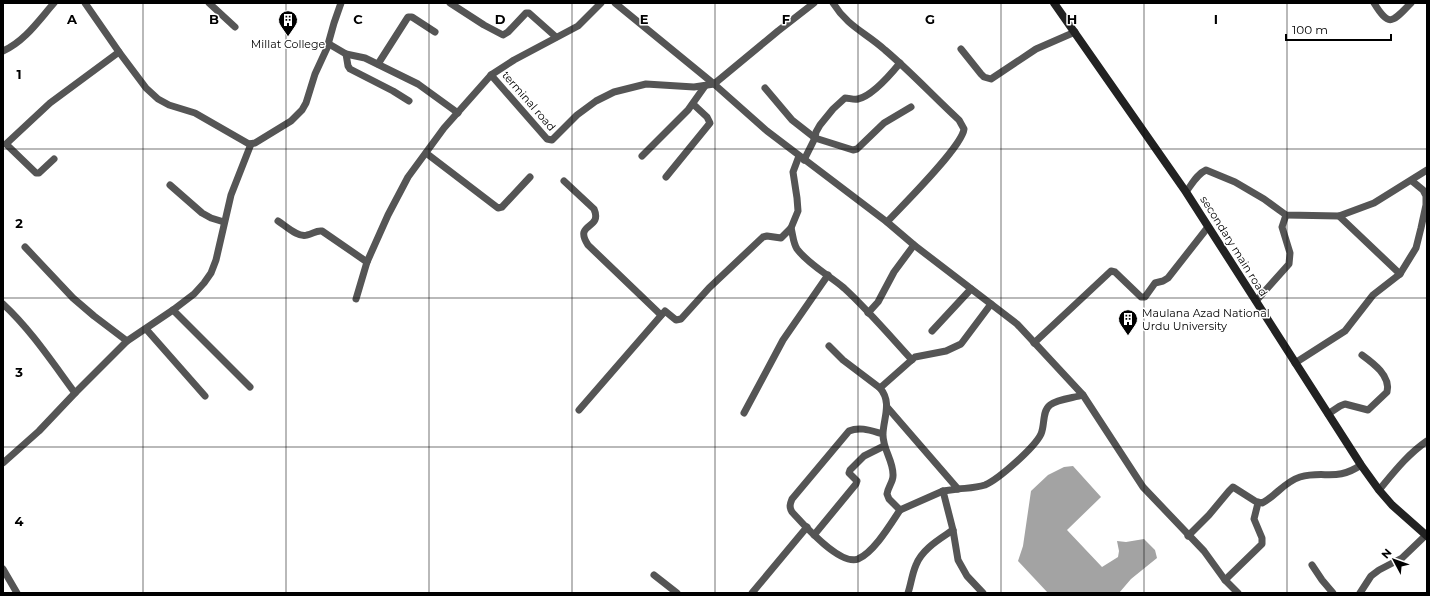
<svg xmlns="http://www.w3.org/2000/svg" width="1430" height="596" viewBox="0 0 1430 596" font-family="Montserrat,sans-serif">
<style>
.water{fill:#a3a3a3}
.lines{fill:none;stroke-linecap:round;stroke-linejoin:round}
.street{stroke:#555;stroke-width:7}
.secondary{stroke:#222;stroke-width:8}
.grid{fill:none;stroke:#000;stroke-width:1;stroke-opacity:0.55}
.labels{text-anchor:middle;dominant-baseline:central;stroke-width:3;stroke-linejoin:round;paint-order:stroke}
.poi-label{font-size:11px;fill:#000;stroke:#fff}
.street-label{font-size:11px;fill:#000;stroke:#fff}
.grid-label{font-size:13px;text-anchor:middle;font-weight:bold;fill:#000;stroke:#fff;stroke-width:3;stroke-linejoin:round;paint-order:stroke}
</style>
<rect width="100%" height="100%" fill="#fff"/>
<path class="water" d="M 1073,466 L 1101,497 L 1067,530 L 1102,567 L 1118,557 L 1119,551 L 1117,541 L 1126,542 L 1144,539 L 1155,550 L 1157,558 L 1131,579 L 1119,593 L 1048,593 L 1018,561 L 1023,546 L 1031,491 L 1048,475 L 1064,467 Z"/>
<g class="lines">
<g class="street">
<path d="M 85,3 L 119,52 L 146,88 L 158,99 L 169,105 L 195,113 L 249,144 L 255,143 L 291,121 L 302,110 L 306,103 L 315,74 L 327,48 L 334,23 L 341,3"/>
<path d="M 209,3 L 235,27"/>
<path d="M 450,3 L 484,25 L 503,35 L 508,32 L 526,13 L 529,13 L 556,37"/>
<path d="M 615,3 L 714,84 L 767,131 L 887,222 L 914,245 L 1017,324 L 1083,395 L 1143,487 L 1204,551 L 1225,580 L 1238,593"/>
<path d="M 833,3 C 848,27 865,32 885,50 C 911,72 934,97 959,120 L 964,129 C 962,147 902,206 887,222"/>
<path d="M 1374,3 C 1390,29 1393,21 1411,3"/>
<path d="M 329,44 L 346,54 L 365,58 L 418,84 L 458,113"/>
<path d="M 961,49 L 981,74 L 984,77 L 991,79 L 1036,49 L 1075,32"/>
<path d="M 3,51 C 25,41 39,20 54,3"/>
<path d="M 346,54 L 348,66 L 350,69 L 393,91 L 409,101"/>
<path d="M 378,64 L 408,17 L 412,17 L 435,32"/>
<path d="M 491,75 L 547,139 L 552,140 L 577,115 L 596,101 L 614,92 L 646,84 L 694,87 L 714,84 L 778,31 L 814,3"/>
<path d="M 765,88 L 792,120 L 815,138 L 853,150 L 857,149 L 884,123 L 911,107"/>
<path d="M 426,153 L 498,208 L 502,207 L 530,177"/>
<path d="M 642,156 L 688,110 L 705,86"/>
<path d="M 54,159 L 39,173 L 36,173 L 6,144 L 50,103 L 119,52"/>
<path d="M 804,160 L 815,138 L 816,132 L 820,125 L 833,109 L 845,98 C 849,98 854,100 858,99 C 872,96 891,74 900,63"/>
<path d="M 666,177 L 710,123 L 707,117 L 693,104"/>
<path d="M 564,181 L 594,209 C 603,230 573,222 588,245 L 661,315"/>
<path d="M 170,185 L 202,213 L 211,218 L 224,222"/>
<path d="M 1186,192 C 1192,184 1197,174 1206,170 L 1235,182 L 1264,199 L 1286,215 L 1339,216 L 1400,274"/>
<path d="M 1339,216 L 1374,203 L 1427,170"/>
<path d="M 278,221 C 286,226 298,238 307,235 C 313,234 316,230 322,231 L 367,262"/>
<path d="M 791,228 C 793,235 793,243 797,249 C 809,265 829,275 844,288 C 868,310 890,336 912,360"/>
<path d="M 25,247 L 73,298 L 94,316 L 127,341"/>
<path d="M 356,299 L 367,262 L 388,215 L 408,177 L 444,128 L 491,75 L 514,60 L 578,26 L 601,3"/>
<path d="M 1256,301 L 1289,264 L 1290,253 L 1282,227 L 1286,215"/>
<path d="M 3,304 C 31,330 52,362 75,393"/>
<path d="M 173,310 L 250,387"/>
<path d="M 868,313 L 878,302 L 894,272 L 914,245"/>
<path d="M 146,329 L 205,396"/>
<path d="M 932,331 L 971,289"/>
<path d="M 1034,343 L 1111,271 L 1115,272 L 1141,297 L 1145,297 L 1155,283 L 1163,281 L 1168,278 L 1208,227"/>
<path d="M 829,346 L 843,360 L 880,388"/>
<path d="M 1295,363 L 1345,331 L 1373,295 L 1400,274 L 1416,248 L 1421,228 L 1426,205 L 1426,196 L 1423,190 L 1412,181"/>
<path d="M 887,407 L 958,489 L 943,491 L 900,510"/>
<path d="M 579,410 L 665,311 L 676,320 L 681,319 L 709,288 L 763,237 L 767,236 L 781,238 L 791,228 L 798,211 L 797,198 L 793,172 L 799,156"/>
<path d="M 744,413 L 783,340 L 828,275"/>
<path d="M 1328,414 L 1340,406 L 1345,404 L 1368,410 L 1387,392 C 1391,376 1373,363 1362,355"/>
<path d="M 883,434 C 872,431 860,426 849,431 L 792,499 C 790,504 789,507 792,512 C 803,524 840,566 858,559 C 874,552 890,525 900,510 L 889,499 L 887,494 C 888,487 893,482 893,476 C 894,461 882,449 883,433 C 884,417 892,402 880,388 L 915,357 L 946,351 L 961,344 L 991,304"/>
<path d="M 3,463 L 39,431 L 75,393 L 127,341 L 173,310 L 194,294 L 204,283 L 211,273 L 216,260 L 231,195 L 251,144"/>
<path d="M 958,489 C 967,488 976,488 985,485 C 999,479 1035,447 1041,434 C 1045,425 1042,411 1050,405 C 1058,399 1073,398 1083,395"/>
<path d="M 1379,490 C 1394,472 1408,454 1427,441"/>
<path d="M 943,491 L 953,530 L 958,560 L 967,576 L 983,593"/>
<path d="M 814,535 L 856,484 L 857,481 L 849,473 L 850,470 L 864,456 L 884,446"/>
<path d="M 1188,536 L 1209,515 L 1229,491 L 1233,487 L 1255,501 L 1262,503 C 1276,496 1284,482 1300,477 C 1325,470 1336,482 1361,465"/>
<path d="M 1312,565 L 1322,580 L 1333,593"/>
<path d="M 3,569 L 17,593"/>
<path d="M 654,575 L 677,593"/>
<path d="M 1225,580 L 1262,544 L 1262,538 L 1254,519 L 1258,503"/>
<path d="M 752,593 L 807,527"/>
<path d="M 908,593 C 911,584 912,574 916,565 C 922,549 940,539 953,530"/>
<path d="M 1360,593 L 1371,576 L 1379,570 L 1402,558 L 1426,535"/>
</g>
<path class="secondary" d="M 1054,3 L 1186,192 L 1361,465 L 1379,490 L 1392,505 L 1427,536"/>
</g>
<path class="grid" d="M 143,3 L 143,593M 286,3 L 286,593M 429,3 L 429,593M 572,3 L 572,593M 715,3 L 715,593M 858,3 L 858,593M 1001,3 L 1001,593M 1144,3 L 1144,593M 1287,3 L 1287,593M 3,149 L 1427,149M 3,298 L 1427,298M 3,447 L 1427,447"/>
<defs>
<symbol id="building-pin" viewBox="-11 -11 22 30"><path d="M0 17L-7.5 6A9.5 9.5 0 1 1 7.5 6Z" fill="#000" stroke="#fff"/><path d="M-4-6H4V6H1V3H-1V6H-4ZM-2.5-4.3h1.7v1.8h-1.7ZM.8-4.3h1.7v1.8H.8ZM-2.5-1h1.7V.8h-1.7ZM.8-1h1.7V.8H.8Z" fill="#fff"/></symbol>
</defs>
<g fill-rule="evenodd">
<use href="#building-pin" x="277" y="9" width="22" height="30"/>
<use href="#building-pin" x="1117" y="308" width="22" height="30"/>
</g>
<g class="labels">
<g class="poi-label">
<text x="288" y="44">Millat College</text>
<text x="1142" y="313" text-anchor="start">Maulana Azad National<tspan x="1142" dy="13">Urdu University</tspan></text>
</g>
<g class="street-label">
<text transform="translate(529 101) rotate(49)">terminal road</text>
<text transform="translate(1234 246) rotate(58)">secondary main road</text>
</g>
</g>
<g class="grid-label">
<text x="72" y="24">A</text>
<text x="214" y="24">B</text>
<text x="358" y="24">C</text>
<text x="500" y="24">D</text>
<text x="644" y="24">E</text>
<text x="786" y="24">F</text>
<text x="930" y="24">G</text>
<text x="1072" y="24">H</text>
<text x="1216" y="24">I</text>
<text x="19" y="79">1</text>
<text x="19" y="228">2</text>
<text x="19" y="377">3</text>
<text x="19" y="526">4</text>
</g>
<rect width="1430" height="596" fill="none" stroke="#000000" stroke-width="8"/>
<g transform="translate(1394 560) rotate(311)" stroke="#ffffff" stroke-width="3" paint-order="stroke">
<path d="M0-3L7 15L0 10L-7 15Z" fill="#000000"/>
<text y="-6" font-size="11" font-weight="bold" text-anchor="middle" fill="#000000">N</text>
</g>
<path d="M1286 34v6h105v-6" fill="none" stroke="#000000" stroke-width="2"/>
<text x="1292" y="34" font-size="12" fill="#000000" stroke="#ffffff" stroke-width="3" paint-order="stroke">100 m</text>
</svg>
